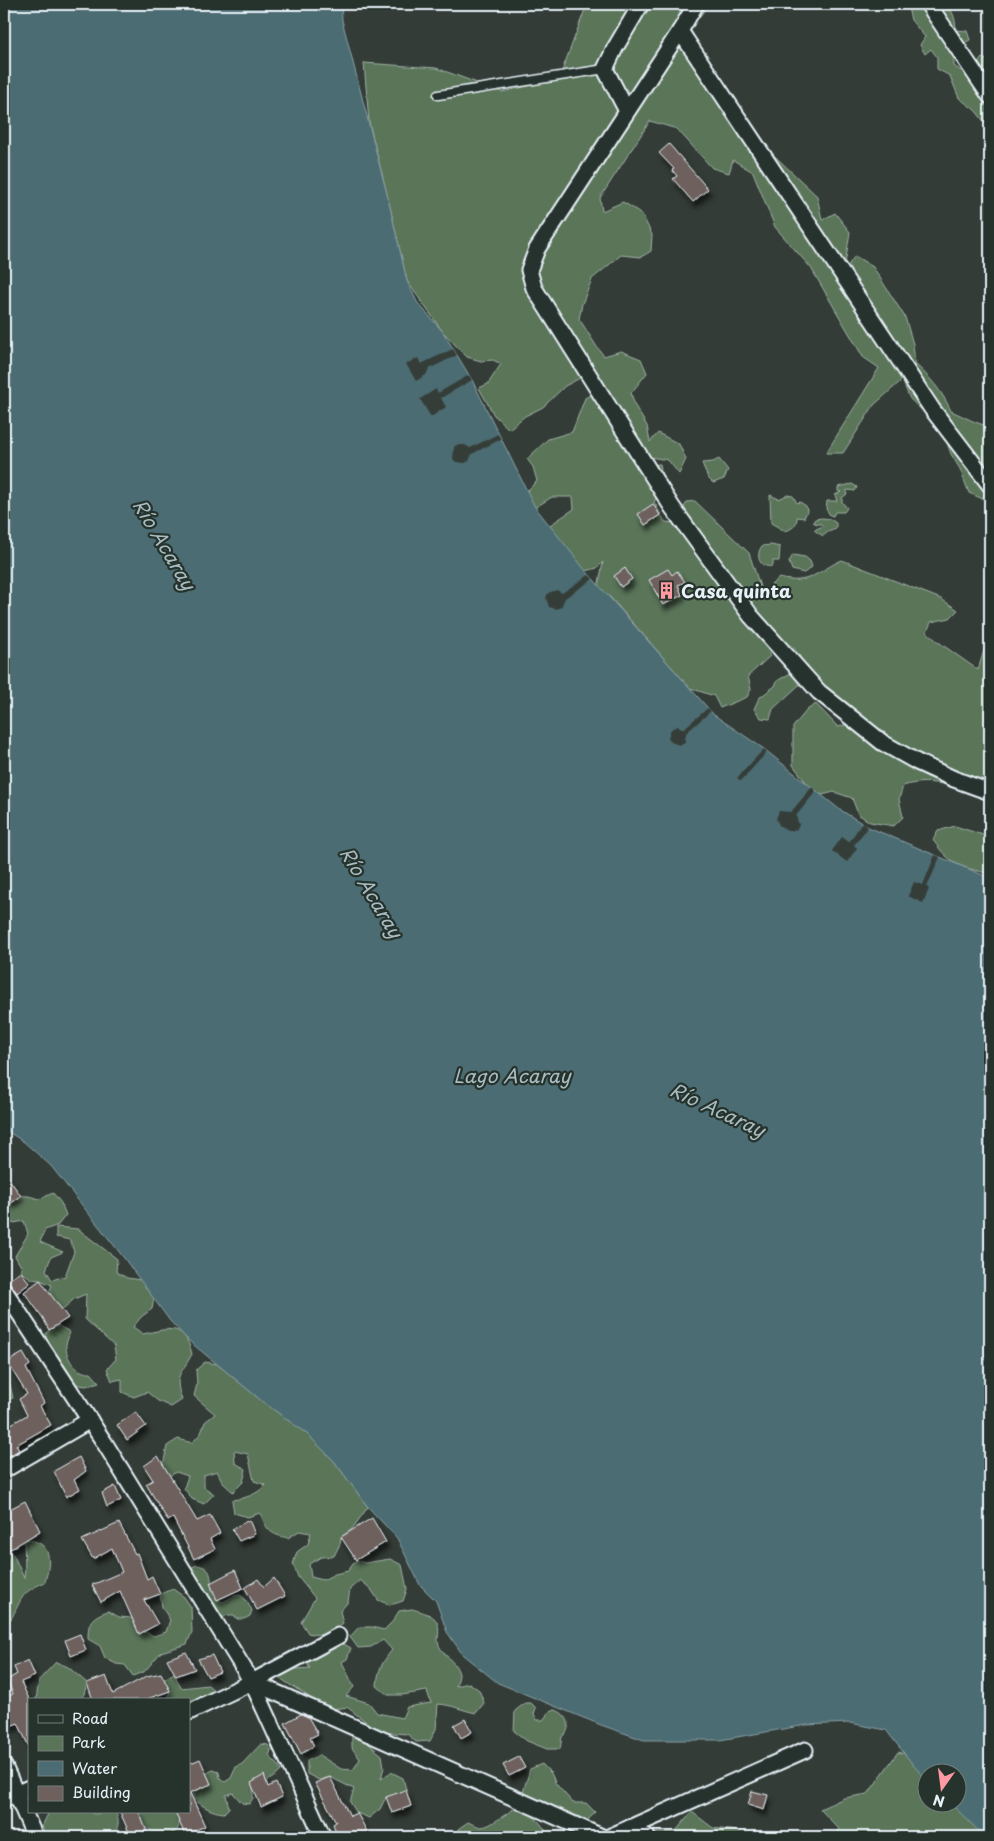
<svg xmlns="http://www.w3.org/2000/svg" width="994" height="1841" viewBox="0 0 994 1841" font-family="'Playpen Sans',sans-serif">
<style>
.green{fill:#5a7459;stroke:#a1b2a8}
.water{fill:#4b6c72;stroke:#8aa1a8}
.pier{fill:#343c37}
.building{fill:#6e615d;stroke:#e8f1f8;filter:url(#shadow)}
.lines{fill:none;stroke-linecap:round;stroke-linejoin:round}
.service-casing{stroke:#e8f1f8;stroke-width:11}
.minor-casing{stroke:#e8f1f8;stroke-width:19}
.service{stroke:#26332d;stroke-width:8}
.minor{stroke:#26332d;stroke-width:15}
.labels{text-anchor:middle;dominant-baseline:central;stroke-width:4.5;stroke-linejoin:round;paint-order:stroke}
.poi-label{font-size:18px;font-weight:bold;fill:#e8f1f8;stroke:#26332d;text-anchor:start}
.water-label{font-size:19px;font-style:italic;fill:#a9bcc2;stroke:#26332d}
</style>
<defs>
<filter id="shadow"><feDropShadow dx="3" dy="5.5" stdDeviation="2.5" flood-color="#0009"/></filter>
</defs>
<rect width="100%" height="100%" fill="#343c37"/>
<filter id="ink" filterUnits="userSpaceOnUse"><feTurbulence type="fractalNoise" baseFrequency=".02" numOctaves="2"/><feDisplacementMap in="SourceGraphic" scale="10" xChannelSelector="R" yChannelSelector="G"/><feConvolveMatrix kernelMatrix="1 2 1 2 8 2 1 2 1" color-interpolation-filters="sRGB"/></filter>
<g filter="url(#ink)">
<g class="green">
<path d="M 587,4 L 709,4 L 690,29 L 707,61 L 734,98 L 761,143 L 817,196 L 822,220 L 835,213 L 850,232 L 844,271 L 855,256 L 873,267 L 905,317 L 913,344 L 915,364 C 931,378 943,393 951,411 C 966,417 975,424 990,426 L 990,459 L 973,471 L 990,481 L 983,499 L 969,493 L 960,469 L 951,454 L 942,429 L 910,399 L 902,380 L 874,405 L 843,453 L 826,453 L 879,368 L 863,357 L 811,268 L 775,227 L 753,172 L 733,160 L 729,173 L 712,168 L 677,129 L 650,121 L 600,198 L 602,211 L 623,202 L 642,214 L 652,235 L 651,251 L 641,257 L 621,255 L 592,279 L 582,304 L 579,319 C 588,331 594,345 604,356 L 621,351 L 641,359 L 647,373 L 631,393 L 635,406 L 647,426 L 650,442 L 658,433 L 679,444 L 686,459 L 679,474 L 668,460 L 650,457 L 648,465 L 660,464 C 663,481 663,487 654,502 L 665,522 L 676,523 L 687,502 L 695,501 L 749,553 L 762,593 L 779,578 C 810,586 817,571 842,560 L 941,599 L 958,610 L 950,618 L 931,622 L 927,632 L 937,641 L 978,670 L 988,637 L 990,638 L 990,800 C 961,789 934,776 903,786 L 899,799 L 903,817 L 894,826 L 870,822 L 858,814 L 852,798 L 834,792 L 822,795 L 808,785 L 793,765 L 793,727 L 807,710 L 816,704 L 838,727 L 849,724 L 814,685 L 799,685 L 773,709 L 770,719 L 761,718 L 754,709 L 759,698 L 775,686 L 777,681 L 799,668 L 800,656 L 792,646 L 773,644 L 770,656 L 748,676 L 751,689 L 747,697 L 720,708 L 714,696 L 690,688 L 611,598 L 598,588 L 603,562 L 597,568 L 579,573 L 550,525 L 574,509 L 573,497 L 552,497 L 531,510 L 524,494 L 537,481 L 533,467 L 527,459 L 548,439 L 572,432 L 585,398 L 601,389 L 598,374 L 581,363 L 580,378 L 565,386 L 543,407 L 525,416 L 509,429 L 494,415 L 479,388 L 488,384 L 501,364 L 493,360 L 481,361 L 467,357 L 443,332 L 407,281 L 387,194 L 369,122 L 364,63 L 436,68 L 502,92 L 559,79 Z"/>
<path d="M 907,4 L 946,4 C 953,10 956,21 956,30 L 967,31 L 970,40 C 959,45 953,54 954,66 L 961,71 L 975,67 L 982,58 L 990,61 L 990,129 L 975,110 L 959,98 L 950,76 L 937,69 L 937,57 L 931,49 L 925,54 L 920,45 L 925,37 L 911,20 Z"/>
<path d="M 719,459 L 728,470 L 724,479 L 713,483 L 708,478 L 702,463 L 713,462 Z"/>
<path d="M 852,484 L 857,487 L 855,491 L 847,490 L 847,494 L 842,498 L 842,502 L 847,508 L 844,512 L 835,512 L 833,516 L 830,515 L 826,509 L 827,501 L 837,501 L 835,495 L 841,492 L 838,491 L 838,487 Z"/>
<path d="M 770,495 L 779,499 L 787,495 L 793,496 L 797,503 L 800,502 L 806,506 L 807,511 L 804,518 L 797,517 C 797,526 792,529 785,531 L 771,523 Z"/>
<path d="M 822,518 L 830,519 L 836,523 L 836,529 L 828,532 L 823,536 L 814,530 L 823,526 L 821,524 L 817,524 L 813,522 L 815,519 Z"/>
<path d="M 771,545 L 780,547 L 779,561 L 773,561 L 773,566 C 759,569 755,555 762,546 Z"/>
<path d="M 793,555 L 805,557 L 810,561 L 812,567 L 804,573 L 792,570 L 789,562 Z"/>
<path d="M 955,826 L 986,836 L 990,835 L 990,874 C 960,866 952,867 933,840 L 938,831 Z"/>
<path d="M 53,1193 L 61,1203 L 66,1215 L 58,1225 L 45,1230 L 40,1242 L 63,1252 L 51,1257 L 46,1270 L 52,1280 L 65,1276 L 74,1252 L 70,1240 L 56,1237 L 56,1227 L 78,1229 L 117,1259 L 116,1272 L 127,1278 L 141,1280 L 154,1298 L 152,1309 L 141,1317 L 133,1327 L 143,1334 C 168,1329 184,1321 192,1354 C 181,1375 173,1375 182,1400 L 171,1407 L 158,1401 L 147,1392 L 134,1397 L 122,1392 L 122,1379 L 112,1381 L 107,1369 L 116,1359 L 114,1346 L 85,1319 L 86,1294 L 74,1299 L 64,1308 L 52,1311 L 49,1293 L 52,1285 L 40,1280 L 32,1279 L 20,1271 L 22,1268 L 15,1256 L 28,1234 L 24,1221 L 4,1225 L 4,1195 L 28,1196 L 40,1199 Z"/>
<path d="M 59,1326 L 70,1332 C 69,1336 67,1340 66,1344 C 65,1359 77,1374 91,1373 L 99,1382 L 86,1386 L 73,1384 L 67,1370 L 47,1352 L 41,1340 L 49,1330 Z"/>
<path d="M 205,1362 L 217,1364 L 263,1402 L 307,1434 L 334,1461 L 368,1507 L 352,1529 L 341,1537 L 340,1544 L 334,1556 L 321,1557 L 309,1564 L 311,1577 L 323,1580 L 335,1574 L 348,1571 L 356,1560 L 365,1563 L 390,1559 L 402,1565 L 407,1589 L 403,1601 L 390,1605 L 378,1600 L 371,1589 L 360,1580 L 350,1589 L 348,1602 L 340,1611 L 343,1623 C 330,1635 325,1637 308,1633 L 301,1622 L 315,1598 L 298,1577 L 293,1564 L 297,1552 L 308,1544 L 311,1533 L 299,1531 L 288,1538 C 269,1534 267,1530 260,1513 L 248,1517 L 234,1513 L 232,1500 C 246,1498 256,1495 266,1485 L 254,1481 L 248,1454 L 234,1451 L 235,1463 L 246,1469 L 243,1482 L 233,1492 L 223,1483 L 217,1471 L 204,1475 L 204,1487 L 214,1494 L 204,1504 L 192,1499 L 184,1488 L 188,1476 L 176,1472 L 164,1479 L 155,1470 L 164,1461 L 167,1446 L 178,1439 L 192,1443 L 201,1433 L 205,1422 L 215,1414 L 194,1396 L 197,1384 L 196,1370 Z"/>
<path d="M 4,1375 L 10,1385 L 13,1398 L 4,1400 Z"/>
<path d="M 24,1539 C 53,1542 51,1560 45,1582 C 20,1593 23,1597 11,1619 L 4,1620 L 4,1554 L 13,1554 L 24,1578 C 26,1565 24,1552 24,1539 Z"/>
<path d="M 197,1565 C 223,1569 200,1594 223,1602 L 234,1596 L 240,1595 L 245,1599 L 252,1610 L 250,1616 L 244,1619 L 237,1619 L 234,1615 L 227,1615 L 222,1619 L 215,1619 L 196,1594 L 184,1589 L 183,1582 L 185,1570 Z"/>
<path d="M 173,1589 L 184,1597 L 191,1607 L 192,1632 L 187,1644 L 161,1652 L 145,1671 L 133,1676 L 125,1665 L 116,1664 L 105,1658 L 100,1646 L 88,1639 C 88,1621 91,1617 108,1611 L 119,1617 L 131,1618 L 132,1620 L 137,1619 L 143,1631 L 154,1636 L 166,1632 L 170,1620 L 162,1607 L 160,1594 Z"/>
<path d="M 412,1609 C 419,1611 428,1613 434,1618 C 441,1625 438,1633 438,1641 C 439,1654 457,1661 459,1674 C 459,1678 457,1683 456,1686 L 469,1683 L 479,1690 L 484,1703 L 476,1713 C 461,1710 453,1705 438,1704 L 436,1729 L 430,1741 L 416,1742 L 407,1734 L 379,1732 L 347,1707 C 324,1712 319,1703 300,1691 C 292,1686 284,1682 277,1675 L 285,1670 L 310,1668 L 302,1657 L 305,1644 L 340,1642 L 351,1648 L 347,1659 L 342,1662 L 354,1687 L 346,1696 L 369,1703 L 377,1713 L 402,1718 L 407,1707 L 431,1703 L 427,1691 L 402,1695 L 388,1695 L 377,1686 C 378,1669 382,1663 392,1650 L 383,1640 L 371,1647 L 358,1648 L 350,1637 L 359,1627 L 372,1627 L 384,1630 L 393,1621 L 399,1611 Z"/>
<path d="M 56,1662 L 68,1667 L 87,1683 L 84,1694 L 80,1700 L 36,1700 L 39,1680 Z"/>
<path d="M 174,1673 L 181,1688 L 208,1685 L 216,1692 L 189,1704 L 189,1700 L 168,1700 L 170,1691 L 163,1680 Z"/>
<path d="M 525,1703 L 531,1703 L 536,1708 L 534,1714 L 537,1720 L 543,1720 L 551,1710 C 561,1709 572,1720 567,1731 C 566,1734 563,1735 562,1737 C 561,1741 561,1746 560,1749 L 547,1749 L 527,1741 L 514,1731 L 515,1711 Z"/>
<path d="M 352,1733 C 366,1739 370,1746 382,1755 L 384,1767 L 381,1779 L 391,1772 L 403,1778 L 406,1790 L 398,1801 L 386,1797 L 380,1809 L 369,1818 L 357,1813 L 350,1802 L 354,1789 L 330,1777 L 319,1780 L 307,1774 L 307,1761 L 319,1755 L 341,1769 L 353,1770 L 360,1759 L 352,1748 Z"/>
<path d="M 261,1744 L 268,1745 L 271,1750 L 269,1756 L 278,1765 L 281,1771 C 274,1779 263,1783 253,1786 L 253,1798 L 249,1804 L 242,1803 L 233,1793 L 226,1795 L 229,1808 L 224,1813 C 212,1812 203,1807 194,1799 L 194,1792 C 205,1789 204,1782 207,1773 L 213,1770 L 219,1772 L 220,1778 L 225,1782 L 231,1778 L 236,1767 L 242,1764 Z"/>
<path d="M 898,1752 L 922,1758 L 926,1774 L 926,1804 L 956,1804 L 986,1837 L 832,1837 L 839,1829 L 820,1809 L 844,1798 L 868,1794 Z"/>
<path d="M 542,1764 L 551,1773 L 556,1784 L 573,1803 L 586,1803 L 595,1812 L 587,1821 L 573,1820 L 522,1796 L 530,1769 Z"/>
<path d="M 514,1809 C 523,1812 531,1814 537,1820 C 543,1825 545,1832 550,1837 L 518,1837 L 509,1833 L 507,1837 L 457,1837 L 458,1829 L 468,1822 C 472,1824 477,1826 481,1827 C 490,1827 505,1814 514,1809 Z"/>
<path d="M 49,1812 L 92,1812 L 93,1814 L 115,1812 C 121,1822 118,1830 110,1837 L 45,1837 L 42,1826 Z"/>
<path d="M 138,1812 L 182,1812 L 178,1820 L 179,1827 L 175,1832 L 163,1836 C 152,1831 137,1826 138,1812 Z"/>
<path d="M 692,1812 L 713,1828 L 737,1831 L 743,1837 L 646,1837 L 649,1833 L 675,1832 Z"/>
</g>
<path class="water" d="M 4,4 L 341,4 L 342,20 L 387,194 L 407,281 L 417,302 L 443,332 L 472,380 L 535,507 L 586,571 L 714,715 L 764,749 L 839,809 L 868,827 L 990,878 L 990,1837 L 985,1837 L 951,1804 L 956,1804 L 956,1774 L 926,1774 L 926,1779 L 914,1766 L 886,1730 L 850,1723 L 806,1725 L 720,1740 L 644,1740 L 601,1725 L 498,1683 L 463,1655 L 447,1632 L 436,1601 L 420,1585 L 397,1538 L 368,1507 L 334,1461 L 307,1434 L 263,1402 L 189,1341 L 170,1321 L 124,1258 L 51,1166 L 24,1142 L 4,1129 Z"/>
<g class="pier">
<path d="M 453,349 L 457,355 L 429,369 L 426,375 L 416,381 L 406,364 L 418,358 L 421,364 Z"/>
<path d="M 469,375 L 472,380 L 441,398 L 446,407 L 431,417 L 420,399 L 436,389 L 438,393 Z"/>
<path d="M 498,434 L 501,439 L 472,454 L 469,461 L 465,463 L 456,462 L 453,459 L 454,447 L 456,445 L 465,445 L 470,448 Z"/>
<path d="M 589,575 L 593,579 L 565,598 L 561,607 L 556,609 L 549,607 L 546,598 L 548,593 L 557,590 L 562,593 Z"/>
<path d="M 708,708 L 711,711 L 686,733 L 685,742 L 679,745 L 671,742 L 668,737 L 671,729 L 678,726 L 683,729 Z"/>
<path d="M 764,749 L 767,752 L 741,781 L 737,778 Z"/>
<path d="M 812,787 L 816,791 L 796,816 L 799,825 L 797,829 L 793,831 L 787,831 L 779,825 L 776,819 L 779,811 L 791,812 Z"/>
<path d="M 862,823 L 868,827 L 854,845 L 857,848 L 847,862 L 832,851 L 842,837 L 849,842 Z"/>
<path d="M 935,855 L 940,857 L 927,887 L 929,889 L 923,903 L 908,896 L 914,882 L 923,885 Z"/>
</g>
<g class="building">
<path d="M 669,144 L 708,189 L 693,202 L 673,179 L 677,176 L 672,170 L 674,169 L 659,153 Z"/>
<path d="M 653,504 L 660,515 L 645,525 L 638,514 Z"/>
<path d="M 625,568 L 632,579 L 621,587 L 614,576 Z"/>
<path d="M 668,569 L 672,575 L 677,571 L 685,582 L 678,585 L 682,595 L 663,605 L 649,580 Z"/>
<path d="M 4,1172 L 21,1196 L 10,1204 L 4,1194 Z"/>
<path d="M 20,1271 L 30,1283 L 17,1293 L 8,1281 Z"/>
<path d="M 40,1280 L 68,1318 L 49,1330 L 43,1318 L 24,1292 Z"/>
<path d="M 23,1353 L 30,1365 L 26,1368 L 44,1403 L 40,1406 L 51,1425 L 16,1445 L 19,1450 L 4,1459 L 4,1423 L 6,1427 L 27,1415 L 19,1399 L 27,1394 L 7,1362 Z"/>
<path d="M 136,1412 L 146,1426 L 127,1440 L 117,1425 Z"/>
<path d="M 158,1456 L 197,1521 L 210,1515 L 220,1533 L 210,1539 L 215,1549 L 194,1559 L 173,1518 L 168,1521 L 146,1484 L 153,1480 L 144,1466 Z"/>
<path d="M 79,1457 L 86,1471 L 74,1480 L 80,1489 L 66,1497 L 54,1471 Z"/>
<path d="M 115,1486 L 121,1500 L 107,1507 L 102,1493 Z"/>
<path d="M 25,1501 L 40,1531 L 4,1553 L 4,1512 Z"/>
<path d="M 372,1518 L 386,1542 L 356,1560 L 341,1537 Z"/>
<path d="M 249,1520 L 255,1534 L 239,1541 L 232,1529 Z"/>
<path d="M 119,1523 L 135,1554 L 137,1553 L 147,1579 L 152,1576 L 160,1594 L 144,1600 L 158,1624 L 139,1634 L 120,1591 L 101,1602 L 92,1585 L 122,1572 L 112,1548 L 93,1559 L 82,1540 Z"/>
<path d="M 235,1570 L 243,1588 L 217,1600 L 210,1583 Z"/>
<path d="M 274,1578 L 285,1596 L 257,1610 L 245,1588 L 258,1579 L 264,1587 Z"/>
<path d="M 80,1634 L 86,1650 L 71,1656 L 65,1640 Z"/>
<path d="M 186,1652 L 195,1669 L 176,1676 L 167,1659 Z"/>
<path d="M 212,1655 L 220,1672 L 208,1677 L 198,1659 Z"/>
<path d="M 28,1660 L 35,1676 L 21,1682 L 29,1699 L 29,1747 L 18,1723 L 8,1727 L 4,1715 L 4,1698 L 13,1694 L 7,1680 L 17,1674 L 14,1667 Z"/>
<path d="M 161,1673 L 170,1691 L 144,1700 L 93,1700 L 87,1683 L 106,1676 L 113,1694 L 147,1676 Z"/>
<path d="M 301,1714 L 308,1717 L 318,1734 L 310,1738 L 314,1746 L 301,1754 L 285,1723 Z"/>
<path d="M 465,1719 L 472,1732 L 461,1738 L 454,1725 Z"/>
<path d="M 519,1757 L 525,1768 L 509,1776 L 503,1765 Z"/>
<path d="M 200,1759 L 211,1784 L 190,1793 L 205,1826 L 185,1835 L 175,1812 L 189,1812 L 189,1764 Z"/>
<path d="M 264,1775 L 268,1787 L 276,1783 L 282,1797 L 261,1807 L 251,1783 Z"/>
<path d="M 330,1777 L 350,1816 L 357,1813 L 370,1837 L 338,1837 L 333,1824 L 336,1822 L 315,1783 Z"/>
<path d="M 406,1790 L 411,1806 L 392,1813 L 386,1797 Z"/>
<path d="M 752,1791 L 768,1795 L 764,1810 L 748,1805 Z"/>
<path d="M 120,1812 L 139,1812 L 149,1837 L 131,1837 Z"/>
</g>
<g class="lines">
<defs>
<path id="service" d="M 438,95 L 605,69"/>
<g id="minor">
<path d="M 696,4 L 680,31 L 537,249 L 529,270 L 534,288 L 672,507 L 751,616 L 819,692 L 883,743 L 917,762 L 954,779 L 990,792"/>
<path d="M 928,4 L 990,96"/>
<path d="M 680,31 L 932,409 L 990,485"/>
<path d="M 627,111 L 605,69 L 615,48 L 641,4"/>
<path d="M 4,1290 L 104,1442 L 252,1682 L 323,1837"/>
<path d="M 4,1470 L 90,1420"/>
<path d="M 252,1682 L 602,1837"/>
<path d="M 189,1712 L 252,1682 L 338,1636"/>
<path d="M 4,1766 L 35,1837"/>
<path d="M 4,1799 L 29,1788"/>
<path d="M 630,1828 L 647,1837"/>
<path d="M 609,1837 L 805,1750"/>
</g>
</defs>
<use href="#service" class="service-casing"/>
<use href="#minor" class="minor-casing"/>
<use href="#service" class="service"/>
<use href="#minor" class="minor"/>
</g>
</g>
<defs>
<symbol id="building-bare" viewBox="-9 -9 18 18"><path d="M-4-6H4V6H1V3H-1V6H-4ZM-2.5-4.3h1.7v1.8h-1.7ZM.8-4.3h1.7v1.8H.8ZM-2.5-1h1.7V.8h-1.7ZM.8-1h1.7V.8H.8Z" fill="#ff9aa2" stroke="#26332d" stroke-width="2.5" paint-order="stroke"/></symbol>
</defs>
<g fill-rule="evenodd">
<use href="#building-bare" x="654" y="578" width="25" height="25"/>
</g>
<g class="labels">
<g class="poi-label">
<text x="681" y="590">Casa quinta</text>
</g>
<g class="water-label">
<text transform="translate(165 544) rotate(59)">Río Acaray</text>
<text transform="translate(372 892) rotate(59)">Río Acaray</text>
<text x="512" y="1075">Lago Acaray</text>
<text transform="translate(718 1109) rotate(25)">Río Acaray</text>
</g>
</g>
<rect width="994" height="1841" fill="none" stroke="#26332d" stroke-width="20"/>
<rect x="10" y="10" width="974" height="1821" fill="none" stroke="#e8f1f8" stroke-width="2" filter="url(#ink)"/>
<rect x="28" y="1698" width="162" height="115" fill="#26332d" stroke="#747f7e"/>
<rect x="38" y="1715" width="25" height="8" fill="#26332d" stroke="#747f7e"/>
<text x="72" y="1724" font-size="15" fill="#e8f1f8">Road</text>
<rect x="38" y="1736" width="25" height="15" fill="#5a7459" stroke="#747f7e"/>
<text x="72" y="1748" font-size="15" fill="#e8f1f8">Park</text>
<rect x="38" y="1761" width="25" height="15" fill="#4b6c72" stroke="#747f7e"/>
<text x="72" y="1774" font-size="15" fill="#e8f1f8">Water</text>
<rect x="38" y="1786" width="25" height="15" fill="#6e615d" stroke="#747f7e"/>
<text x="72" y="1798" font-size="15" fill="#e8f1f8">Building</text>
<g transform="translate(942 1788) rotate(194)"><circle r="24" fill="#26332d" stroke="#747f7e"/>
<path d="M0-4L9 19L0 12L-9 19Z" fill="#ff9aa2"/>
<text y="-8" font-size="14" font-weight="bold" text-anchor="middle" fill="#e8f1f8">N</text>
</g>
</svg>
